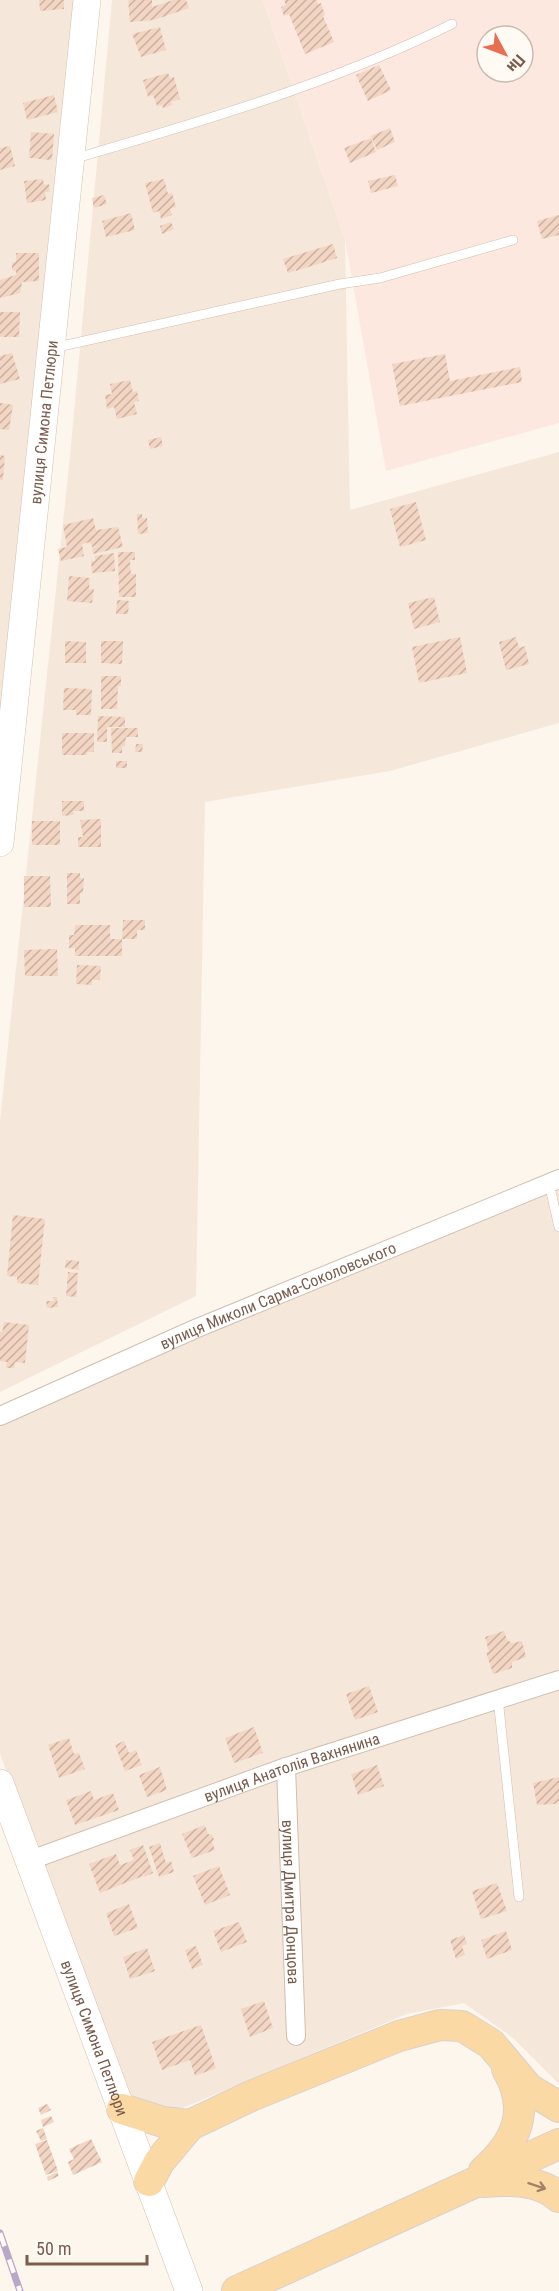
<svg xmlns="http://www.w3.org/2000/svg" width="559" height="2291" viewBox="0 0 559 2291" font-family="'Roboto Condensed',sans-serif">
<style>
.residential{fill:#f5e8da}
.commercial{fill:#fde8e0;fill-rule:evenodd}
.building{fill:url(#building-hatch)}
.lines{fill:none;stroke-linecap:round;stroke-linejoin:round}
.lane-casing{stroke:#d1beb0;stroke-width:10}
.street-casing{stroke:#d1beb0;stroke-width:20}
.secondary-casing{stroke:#d6c0b0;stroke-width:28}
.primary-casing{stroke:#dad1cd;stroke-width:32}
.lane{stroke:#fff;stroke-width:9}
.street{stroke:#fff;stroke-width:18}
.secondary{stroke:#fff;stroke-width:27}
.primary{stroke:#fbd9a5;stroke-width:30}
.rail-casing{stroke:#b9a8c9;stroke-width:7}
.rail{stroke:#fffaf3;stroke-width:4.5;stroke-dasharray:14;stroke-linecap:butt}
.oneway{stroke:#a18267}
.labels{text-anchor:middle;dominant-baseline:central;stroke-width:4.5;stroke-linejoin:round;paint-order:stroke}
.street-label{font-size:16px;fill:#7a5c4d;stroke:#fffaf3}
</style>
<defs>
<pattern id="building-hatch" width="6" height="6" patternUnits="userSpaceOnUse" patternTransform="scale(1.5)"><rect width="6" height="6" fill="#f3d5c3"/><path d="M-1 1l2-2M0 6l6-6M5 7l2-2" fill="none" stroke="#cab0a1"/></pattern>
</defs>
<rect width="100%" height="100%" fill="#fdf6ec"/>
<g class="residential">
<path d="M 0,0 L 82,0 L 0,790 Z"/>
<path d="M 112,0 L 263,0 L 345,240 L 350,510 L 559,452 L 559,723 L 390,771 L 205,802 L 196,1296 L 0,1392 L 0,1121 L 70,456 Z"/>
<path d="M 559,1181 L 559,2084 L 513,2038 L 464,2003 L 407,2014 L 180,2109 L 157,2112 L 128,2096 L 0,1754 L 0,1416 Z"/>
</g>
<path class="commercial" d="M 263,0 L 559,0 L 559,423 L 386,471 L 345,240 ZM 487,36 L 523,36 L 523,72 L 487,72 Z"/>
<g class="building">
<path d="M 39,0 L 64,0 L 64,9 L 40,11 Z"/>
<path d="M 128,0 L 152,0 L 152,7 L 173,0 L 186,0 L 189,8 L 154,20 L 130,22 Z"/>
<path d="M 284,0 L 317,0 L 318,4 L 321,3 L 325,15 L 323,16 L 334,42 L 305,54 L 289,14 L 284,16 L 281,7 L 286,5 Z"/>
<path d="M 160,27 L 166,50 L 141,57 L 132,34 Z"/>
<path d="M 379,65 L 391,90 L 368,101 L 356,75 Z"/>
<path d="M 168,73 L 170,78 L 174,77 L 180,99 L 171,102 L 172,105 L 163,108 L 162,105 L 157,106 L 153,95 L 148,97 L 143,80 Z"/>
<path d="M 54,95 L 58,112 L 27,120 L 23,103 Z"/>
<path d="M 390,128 L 395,142 L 377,150 L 371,136 Z"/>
<path d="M 31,132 L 54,134 L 52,160 L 29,158 Z"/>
<path d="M 371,138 L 376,152 L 350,163 L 344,148 Z"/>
<path d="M 10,146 L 15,166 L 0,170 L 0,148 Z"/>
<path d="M 395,175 L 398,186 L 371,193 L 368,181 Z"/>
<path d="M 43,179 L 44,185 L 49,184 L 50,192 L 45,192 L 46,200 L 27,203 L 24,181 Z"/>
<path d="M 164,179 L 168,194 L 172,193 L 176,207 L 170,209 L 172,215 L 161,219 L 159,211 L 153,213 L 145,183 Z"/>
<path d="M 104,195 L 107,204 L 94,208 L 92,198 Z"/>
<path d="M 131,213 L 135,230 L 106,237 L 102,221 Z"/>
<path d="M 559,215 L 559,235 L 542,239 L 537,221 Z"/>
<path d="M 171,222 L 174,229 L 162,234 L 160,226 Z"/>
<path d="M 333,244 L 337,258 L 296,271 L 294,265 L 295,271 L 288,273 L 283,259 Z"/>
<path d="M 16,253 L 39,253 L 39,281 L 22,282 L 20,293 L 0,298 L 0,280 L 16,275 L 16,271 L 12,270 L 12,263 L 16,261 Z"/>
<path d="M 0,312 L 20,312 L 19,337 L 0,337 Z"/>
<path d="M 12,353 L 20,379 L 0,384 L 0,356 Z"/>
<path d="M 445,354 L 450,381 L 520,367 L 522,382 L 400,406 L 392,364 Z"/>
<path d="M 130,380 L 133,392 L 137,391 L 139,401 L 134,402 L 137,414 L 117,419 L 114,407 L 107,409 L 105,395 L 112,394 L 110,384 Z"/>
<path d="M 0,403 L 13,405 L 9,430 L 0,429 Z"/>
<path d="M 161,437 L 163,446 L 150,449 L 148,440 Z"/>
<path d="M 0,455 L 5,456 L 3,480 L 0,480 Z"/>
<path d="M 416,502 L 426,540 L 400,547 L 390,509 Z"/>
<path d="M 137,514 L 142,514 L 142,518 L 147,518 L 148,533 L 138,534 Z"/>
<path d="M 93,518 L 96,530 L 118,527 L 123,547 L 93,554 L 92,548 L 101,545 L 92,547 L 90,542 L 82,544 L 84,556 L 61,561 L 58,549 L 67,547 L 63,525 Z"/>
<path d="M 118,552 L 135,552 L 135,560 L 130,560 L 131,574 L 136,574 L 136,597 L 119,597 Z"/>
<path d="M 114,553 L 115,571 L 92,573 L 91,561 L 95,561 L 95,556 Z"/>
<path d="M 69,576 L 90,578 L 89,589 L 94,589 L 92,603 L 67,601 Z"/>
<path d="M 434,597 L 440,622 L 414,629 L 408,603 Z"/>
<path d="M 117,600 L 129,601 L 128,614 L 116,614 Z"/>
<path d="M 460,637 L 467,673 L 419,683 L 412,647 Z"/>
<path d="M 516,637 L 519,648 L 525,646 L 529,664 L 506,670 L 499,642 Z"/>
<path d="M 65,641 L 86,642 L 86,663 L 65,663 Z"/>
<path d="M 101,641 L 123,641 L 122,664 L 101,663 Z"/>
<path d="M 101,676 L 121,676 L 121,686 L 118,686 L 117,709 L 101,709 Z"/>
<path d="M 64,688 L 92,689 L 91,715 L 76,715 L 76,710 L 63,710 Z"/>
<path d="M 98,716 L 125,717 L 125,727 L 107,727 L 107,742 L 97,742 Z"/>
<path d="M 111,728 L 138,728 L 138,737 L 126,737 L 125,746 L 122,746 L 122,753 L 112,753 Z"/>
<path d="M 62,733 L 94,733 L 94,752 L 87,752 L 87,755 L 62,755 Z"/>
<path d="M 136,744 L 143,744 L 142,752 L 135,752 Z"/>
<rect x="116" y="761" width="11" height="7"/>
<path d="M 62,801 L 84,801 L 84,811 L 73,811 L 73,815 L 62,816 Z"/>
<path d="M 101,819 L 101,847 L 78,847 L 78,837 L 83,837 L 80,820 Z"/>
<rect x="32" y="821" width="28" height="24"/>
<path d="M 67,873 L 80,873 L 80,878 L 84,878 L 83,893 L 80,893 L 80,904 L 67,904 Z"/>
<path d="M 24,876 L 50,876 L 51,907 L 24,907 Z"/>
<path d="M 123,920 L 145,920 L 145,930 L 137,930 L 137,939 L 122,939 Z"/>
<path d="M 75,925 L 110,925 L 110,939 L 122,939 L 122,956 L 75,956 L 75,948 L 69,948 L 69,935 L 74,935 Z"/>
<path d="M 57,949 L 58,976 L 25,976 L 24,950 Z"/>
<path d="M 77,965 L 101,966 L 100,980 L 92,980 L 92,985 L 76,984 Z"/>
<path d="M 13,1215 L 45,1219 L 38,1285 L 17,1283 L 17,1277 L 7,1276 Z"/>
<path d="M 66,1260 L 79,1261 L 79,1270 L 65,1268 Z"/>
<path d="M 68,1272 L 78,1273 L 76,1297 L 66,1296 Z"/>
<path d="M 53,1297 L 57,1297 L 58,1307 L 47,1308 L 46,1301 L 54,1301 Z"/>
<path d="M 4,1322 L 29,1325 L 25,1363 L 15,1362 L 14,1368 L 6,1368 L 7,1362 L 0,1361 L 0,1332 L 2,1333 Z"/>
<path d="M 504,1631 L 507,1640 L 512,1643 L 522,1641 L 526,1657 L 512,1662 L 512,1668 L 493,1674 L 486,1652 L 489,1652 L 485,1637 Z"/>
<path d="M 369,1686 L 378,1712 L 355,1720 L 346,1694 Z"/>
<path d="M 254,1727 L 263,1753 L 234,1763 L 225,1738 Z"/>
<path d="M 69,1738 L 74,1754 L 79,1753 L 85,1769 L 59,1778 L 48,1745 Z"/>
<path d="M 124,1741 L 129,1753 L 136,1750 L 142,1765 L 125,1771 L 115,1745 Z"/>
<path d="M 377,1765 L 384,1786 L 358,1795 L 351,1774 Z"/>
<path d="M 160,1767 L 167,1790 L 147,1797 L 139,1775 Z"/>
<path d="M 559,1777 L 559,1801 L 555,1804 L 537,1805 L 533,1783 Z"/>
<path d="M 91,1791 L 94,1800 L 113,1793 L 119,1810 L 75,1825 L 66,1800 Z"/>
<path d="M 205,1825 L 208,1834 L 212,1835 L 214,1839 L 212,1842 L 215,1850 L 192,1858 L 182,1834 Z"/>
<path d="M 160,1843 L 166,1863 L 171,1861 L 174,1872 L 159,1877 L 149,1847 Z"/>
<path d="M 143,1845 L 153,1873 L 144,1877 L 136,1859 L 143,1876 L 100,1893 L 89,1864 L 116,1854 L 120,1865 L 134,1860 L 130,1850 Z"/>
<path d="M 219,1866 L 230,1895 L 205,1905 L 193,1876 Z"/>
<path d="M 497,1883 L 507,1911 L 481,1919 L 472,1891 Z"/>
<path d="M 129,1904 L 138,1928 L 114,1936 L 106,1913 Z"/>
<path d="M 239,1922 L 247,1942 L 221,1952 L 213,1931 Z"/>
<path d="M 506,1931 L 512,1950 L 487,1959 L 481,1940 Z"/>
<path d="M 464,1935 L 467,1944 L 462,1946 L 465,1955 L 456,1959 L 450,1940 Z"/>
<path d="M 196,1946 L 203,1965 L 192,1969 L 185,1950 Z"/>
<path d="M 147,1948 L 155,1971 L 130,1979 L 123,1957 Z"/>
<path d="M 264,2001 L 273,2028 L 250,2037 L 241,2009 Z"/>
<path d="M 201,2025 L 216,2068 L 195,2076 L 190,2060 L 162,2070 L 152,2042 Z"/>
<path d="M 47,2104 L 51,2110 L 41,2115 L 38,2108 Z"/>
<path d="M 51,2116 L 54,2122 L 43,2127 L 41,2120 Z"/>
<path d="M 43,2128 L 47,2139 L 41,2141 L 36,2131 Z"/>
<path d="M 91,2139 L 102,2162 L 73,2175 L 68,2162 L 74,2159 L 69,2149 Z"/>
<path d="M 47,2140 L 58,2171 L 46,2175 L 35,2144 Z"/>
<path d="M 57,2172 L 59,2176 L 48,2181 L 47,2177 Z"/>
</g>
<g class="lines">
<defs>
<g id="lane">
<path d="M 73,159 C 201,122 333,83 452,24"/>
<path d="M 53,348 L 340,284 L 380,278 L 513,240"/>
<path d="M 549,1183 L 559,1227"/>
<path d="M 498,1698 L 519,1897"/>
</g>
<g id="street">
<path id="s1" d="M 0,1416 L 195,1329 L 559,1179"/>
<path id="s2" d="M 286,1767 L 296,2036"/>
<path id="s3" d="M 28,1861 L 286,1767 L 559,1680"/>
</g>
<g id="secondary">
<path id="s4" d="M 0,843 L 87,0"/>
<path id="s5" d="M 0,1783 L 189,2291"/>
</g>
<g id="primary">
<path d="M 122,2109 L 163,2122 L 190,2125"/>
<path d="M 484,2171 C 517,2142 531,2110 507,2069"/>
<path d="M 149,2181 L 159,2162 L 190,2125 L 251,2096 L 399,2036 L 440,2025 L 462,2026 L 491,2044 L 529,2089 L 559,2107"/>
<path d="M 483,2182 C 508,2180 538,2179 559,2197"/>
<path d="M 237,2291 L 559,2144"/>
</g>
</defs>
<use href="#lane" class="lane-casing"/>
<use href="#street" class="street-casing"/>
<use href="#secondary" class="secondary-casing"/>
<use href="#primary" class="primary-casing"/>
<use href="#lane" class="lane"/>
<use href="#street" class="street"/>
<use href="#secondary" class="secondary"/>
<use href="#primary" class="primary"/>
<defs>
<path id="rail" d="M 0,2233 L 20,2291"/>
</defs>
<use href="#rail" class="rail-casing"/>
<use href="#rail" class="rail"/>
</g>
<defs><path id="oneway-shaft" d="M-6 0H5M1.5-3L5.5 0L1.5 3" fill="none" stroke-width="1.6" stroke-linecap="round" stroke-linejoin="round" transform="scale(1.5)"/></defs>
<use class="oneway" href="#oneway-shaft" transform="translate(537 2186) rotate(18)"/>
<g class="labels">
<g class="street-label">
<text stroke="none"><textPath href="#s4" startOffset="423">вулиця Симона Петлюри</textPath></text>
<text stroke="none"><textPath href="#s1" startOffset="303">вулиця Миколи Сарма-Соколовського</textPath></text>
<text stroke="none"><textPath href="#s3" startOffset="280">вулиця Анатолія Вахнянина</textPath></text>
<text stroke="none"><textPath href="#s2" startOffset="135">вулиця Дмитра Донцова</textPath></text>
<text stroke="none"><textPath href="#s5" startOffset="272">вулиця Симона Петлюри</textPath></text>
</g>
</g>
<g transform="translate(505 54) rotate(131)"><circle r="28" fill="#fffaf3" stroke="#cabbb1" stroke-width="1.5"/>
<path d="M0-4.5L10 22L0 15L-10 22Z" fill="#e76f51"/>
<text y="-9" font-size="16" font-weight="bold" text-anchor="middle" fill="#7a5c4d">Пн</text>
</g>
<path d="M27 2255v9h120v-9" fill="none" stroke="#7a5c4d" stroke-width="3"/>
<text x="36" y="2255" font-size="18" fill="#7a5c4d" stroke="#fffaf3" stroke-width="4.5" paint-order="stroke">50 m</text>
</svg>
